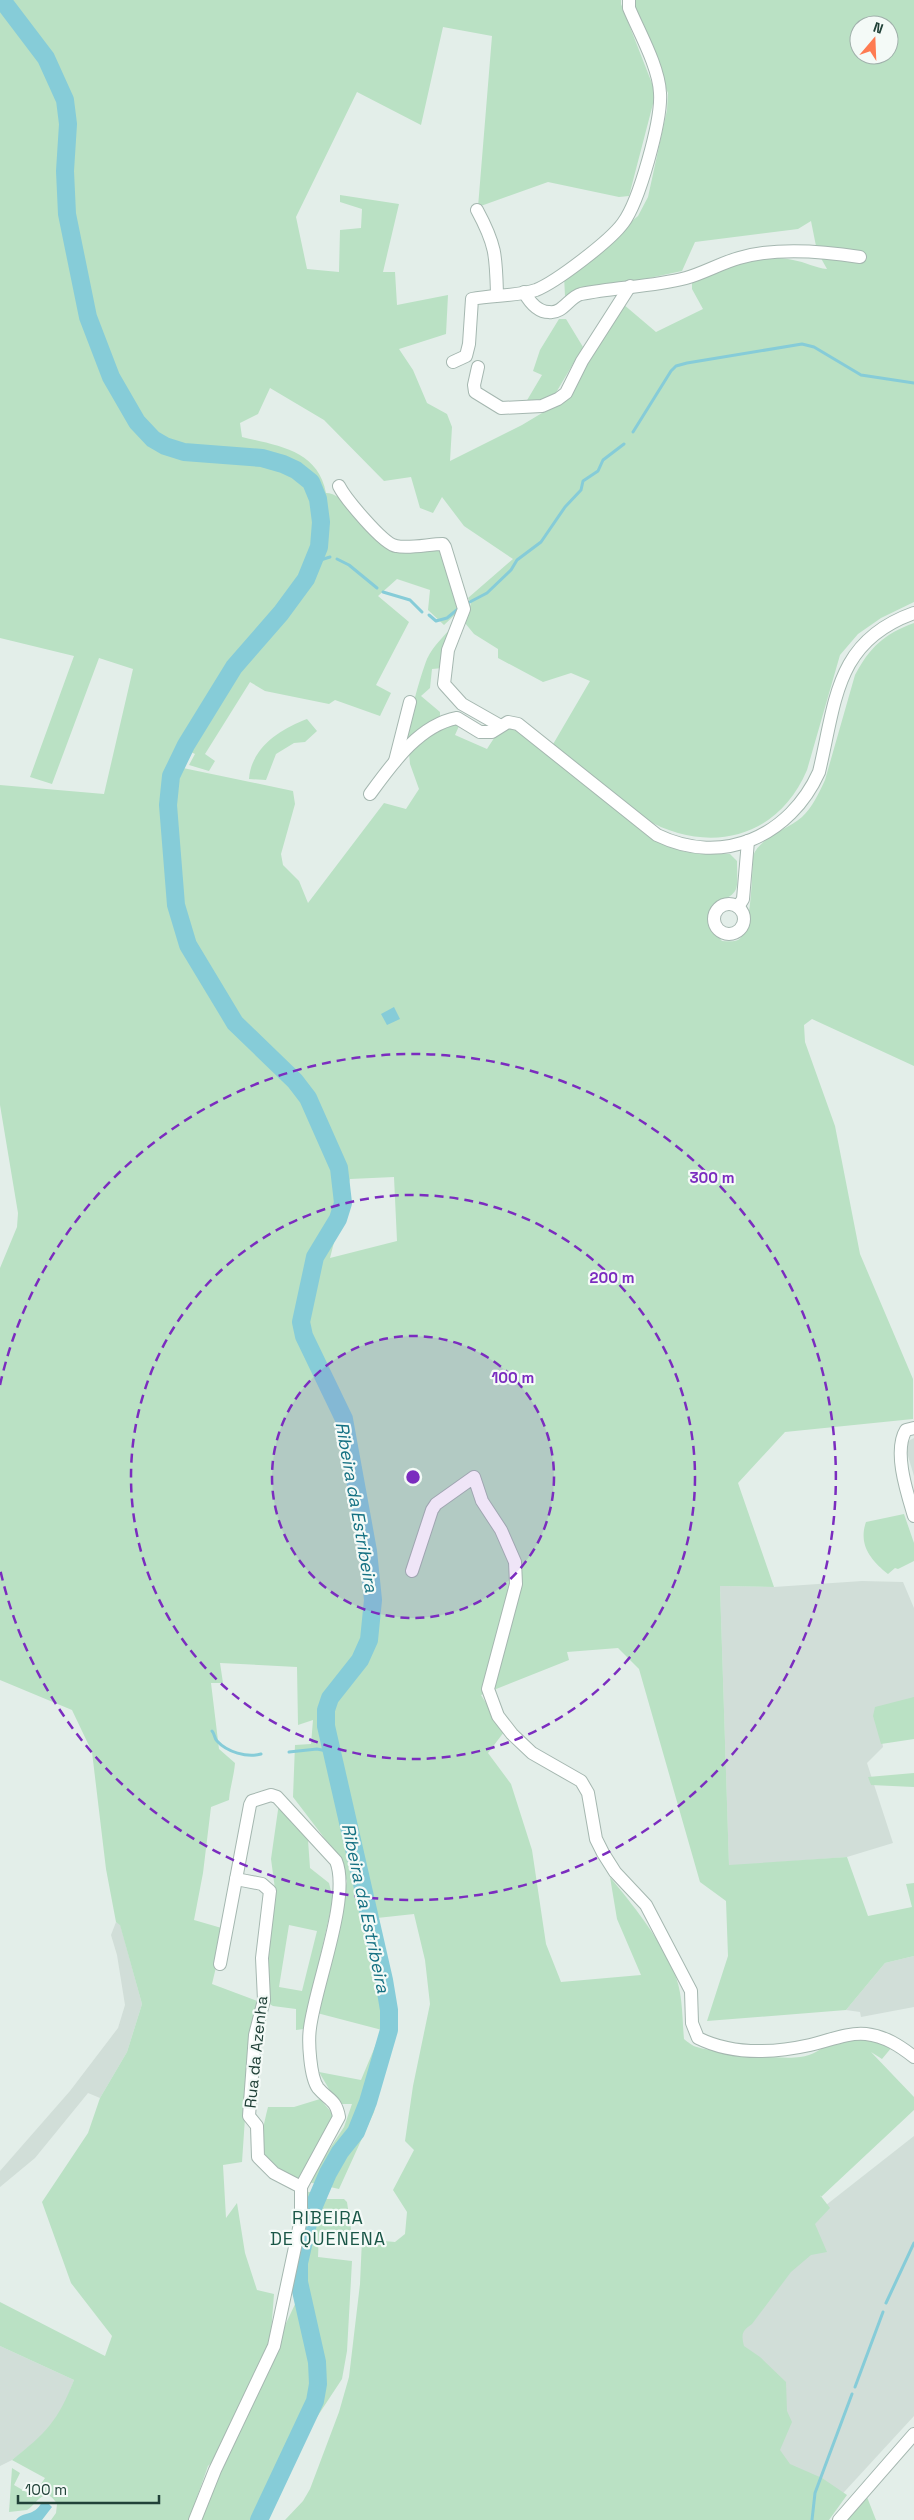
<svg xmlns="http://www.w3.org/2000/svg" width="914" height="2520" viewBox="0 0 914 2520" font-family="'Space Grotesk',sans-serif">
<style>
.built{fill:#d1ded8}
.green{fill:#bae1c4;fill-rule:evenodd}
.water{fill:#86ccd8}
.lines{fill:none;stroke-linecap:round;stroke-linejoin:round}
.stream{stroke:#86ccd8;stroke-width:3}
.river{stroke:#86ccd8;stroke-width:18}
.minor-casing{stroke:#a5b7b0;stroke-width:14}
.minor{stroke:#fff;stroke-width:12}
.ring{fill:none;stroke:#7b2cbf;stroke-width:2.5;stroke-dasharray:9 6}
.labels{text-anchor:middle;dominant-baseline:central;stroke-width:4.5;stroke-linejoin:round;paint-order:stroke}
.street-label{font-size:16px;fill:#214138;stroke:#f4faf7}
.water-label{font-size:18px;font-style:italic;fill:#157183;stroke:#f4faf7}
.neighbourhood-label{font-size:18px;letter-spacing:1px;fill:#1a5647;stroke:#f4faf7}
.centre{fill:#7b2cbf;stroke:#f4faf7;stroke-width:2.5}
.ring-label{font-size:15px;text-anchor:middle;font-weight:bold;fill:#7b2cbf;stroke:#f4faf7;stroke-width:4.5;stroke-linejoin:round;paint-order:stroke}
</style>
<rect width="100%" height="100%" fill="#e3eee9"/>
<g class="built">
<path d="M 914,1438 L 914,1476 L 905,1446 L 910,1440 Z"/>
<path d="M 862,1581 L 903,1582 L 914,1608 L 914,1700 L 877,1709 L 883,1747 L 867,1763 L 893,1843 L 847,1857 L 729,1866 L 720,1586 L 774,1587 Z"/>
<path d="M 116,1922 L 120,1924 L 142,2004 L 127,2052 L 100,2098 L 88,2093 L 35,2158 L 0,2187 L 0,2171 L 70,2091 L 118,2028 L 125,2005 L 117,1955 L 111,1935 Z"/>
<path d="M 914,1956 L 914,2007 L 861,2017 L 860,2012 L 846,2010 L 885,1963 Z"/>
<path d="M 914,2136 L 914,2416 L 834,2503 L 771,2467 L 731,2336 L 807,2220 Z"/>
<path d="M 0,2346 L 74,2380 L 63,2409 L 41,2437 L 12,2460 L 0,2466 Z"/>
</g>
<g class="green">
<path d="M 0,0 L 621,0 L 621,4 L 653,86 L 654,100 L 629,196 L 619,197 L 548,182 L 478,207 L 492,36 L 443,27 L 421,125 L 357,92 L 296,217 L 307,269 L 339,272 L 340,230 L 361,228 L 362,209 L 340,202 L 340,195 L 399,204 L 383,272 L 395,272 L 397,305 L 448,295 L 446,334 L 399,349 L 413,370 L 427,403 L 447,414 L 452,427 L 450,461 L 522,425 L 567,398 L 623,304 L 656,332 L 703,309 L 692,289 L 692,283 C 724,267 757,252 793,260 C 805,262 816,268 827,269 L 817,251 L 811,221 L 798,229 L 695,242 L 682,271 L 565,296 L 564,276 L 638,216 L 648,197 L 667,110 L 668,93 L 634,9 L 634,0 L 914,0 L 914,602 L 881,618 L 858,634 L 840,655 L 807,770 C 778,839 708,855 645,819 C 635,813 625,803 615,796 C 594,779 573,763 552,746 L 590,681 L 571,673 L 543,682 L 498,658 L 498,649 L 474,634 L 465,623 L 471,603 L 468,598 L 513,559 L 464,526 L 442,497 L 433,513 L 420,508 L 411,477 L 384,481 L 324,420 L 270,388 L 258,414 L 240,423 L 242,437 C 278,446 318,450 326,493 C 344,493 368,526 378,540 L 442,548 L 460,610 L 444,625 L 428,610 L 430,590 L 397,579 L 378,596 L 409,622 L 376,685 L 391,693 L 380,716 L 335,700 L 329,704 L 265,691 L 250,682 L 205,754 L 215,761 L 209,771 L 189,765 L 195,754 L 191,752 L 183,768 L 293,791 L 295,804 L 281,854 L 283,865 L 299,881 L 308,903 L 384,803 L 406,809 L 419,789 L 410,764 L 409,753 L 434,731 L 452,723 L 459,726 L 455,735 L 487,749 C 499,731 502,722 524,734 L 650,838 L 685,852 L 730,854 L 737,861 C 737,891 742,892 713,905 L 709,915 L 709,927 L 722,941 C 727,941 734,942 738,940 C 752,934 752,871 753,856 C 760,837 787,830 802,817 C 812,808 819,793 825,780 L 855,675 C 870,647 884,634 914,623 L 914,1066 L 812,1019 L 804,1025 L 805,1042 L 835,1126 L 860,1254 L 913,1379 L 913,1419 L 785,1432 L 738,1483 L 774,1587 L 720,1586 L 729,1865 L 847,1857 L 868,1916 L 912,1907 L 906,1884 L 914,1883 L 914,1956 L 885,1963 L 846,2010 L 707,2021 L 728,1956 L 726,1901 L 700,1882 L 639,1669 L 618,1648 L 567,1652 L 569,1660 L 481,1695 L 504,1732 L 488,1753 L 511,1784 L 532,1850 L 546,1944 L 561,1982 L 641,1975 L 617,1919 L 610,1877 C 632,1904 659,1937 673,1970 C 683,1990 682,2017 684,2039 C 688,2042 692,2046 697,2047 C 715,2053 782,2060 800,2057 C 813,2056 821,2048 832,2043 C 848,2034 876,2040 892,2047 L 882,2059 L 871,2052 L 914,2097 L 914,2110 L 821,2197 L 820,2195 L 830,2208 L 815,2224 L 827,2252 L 811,2255 L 791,2272 L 752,2324 C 742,2331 741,2334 744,2346 L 760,2357 L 786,2382 L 787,2411 L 792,2422 L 780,2450 L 790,2464 L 822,2478 L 847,2495 L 829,2520 L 285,2520 L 303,2501 L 310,2489 L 339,2412 L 349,2377 L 360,2284 L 362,2239 L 395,2242 L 405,2234 L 407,2212 L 393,2190 L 414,2150 L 405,2141 L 413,2086 L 430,2004 L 425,1960 L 414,1914 L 377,1918 L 391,1986 L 393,2037 L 383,2069 L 374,2112 L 339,2189 L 308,2182 L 344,2127 L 352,2104 L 342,2104 L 332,2094 L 319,2072 L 361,2080 L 382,2030 L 317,2013 L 347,1881 L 332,1848 L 293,1797 L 295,1745 L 311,1744 L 313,1720 L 298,1725 L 297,1667 L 220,1663 L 223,1683 L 211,1683 L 219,1749 L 235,1763 C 234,1776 230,1787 229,1800 L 211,1807 L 203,1873 L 194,1920 L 225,1929 L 212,1984 L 263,2003 L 245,2118 L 242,2162 L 223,2165 L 226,2218 L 237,2203 L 245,2253 L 257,2290 L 274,2294 L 270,2346 L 217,2458 L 208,2466 L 189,2520 L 51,2520 L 56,2513 L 57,2504 C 45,2484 37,2504 27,2510 L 9,2512 L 12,2468 L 20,2473 L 14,2485 L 33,2496 L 45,2478 L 12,2460 C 46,2433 58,2421 74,2380 L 0,2346 L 0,2302 L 105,2356 L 112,2336 L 71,2283 L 42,2202 L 88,2133 L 100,2098 L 127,2052 L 142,2004 L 120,1925 L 116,1922 L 106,1869 L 92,1752 L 72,1710 L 0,1680 L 0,1268 L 17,1227 L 18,1213 L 0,1105 L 0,785 L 104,794 L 133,669 L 99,658 L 52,784 L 30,777 L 74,656 L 0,638 ZM 859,25 L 889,25 L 889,55 L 859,55 ZM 394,1177 L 397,1241 L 330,1258 L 350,1179 Z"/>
<path d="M 559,319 L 566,319 L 583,347 L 554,396 L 547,400 L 526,402 L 542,375 L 533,371 L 540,350 Z"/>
<path d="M 453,626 L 443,668 L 432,669 L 430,688 L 421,696 L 440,712 L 440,716 L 408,745 C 404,731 421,674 427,659 C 433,646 444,636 453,626 Z"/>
<path d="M 307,719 L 317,731 L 305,742 L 294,743 L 276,754 L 266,780 L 249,779 C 251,748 280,729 307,719 Z"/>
<path d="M 904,1514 L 914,1543 L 914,1561 L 898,1569 L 895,1568 L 888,1574 C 871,1560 858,1545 866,1522 Z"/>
<path d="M 914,1697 L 914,1739 L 881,1744 L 873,1716 L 875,1707 Z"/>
<path d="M 914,1773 L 914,1787 L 871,1785 L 868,1777 Z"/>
<path d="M 279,1803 L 308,1840 L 310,1868 L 329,1883 L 333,1899 L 304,2029 L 296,2030 L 296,2009 L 273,2006 L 268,2003 L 268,1965 L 275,1889 L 271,1859 ZM 289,1925 L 317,1931 L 302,1991 L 279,1987 Z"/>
<path d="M 320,2099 L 332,2113 L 332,2121 L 299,2180 C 258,2158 257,2151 268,2107 L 294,2107 Z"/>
<path d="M 304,2191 L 320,2194 L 323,2199 L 344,2199 L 347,2202 L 352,2236 L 319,2233 L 318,2257 L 352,2261 L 347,2351 L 342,2379 L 315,2420 L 268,2520 L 197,2520 L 204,2497 L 297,2300 L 291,2283 Z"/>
<path d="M 867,2497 L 876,2520 L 847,2520 Z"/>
</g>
<g class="water">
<path d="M 394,1007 L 400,1019 L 387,1025 L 381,1014 Z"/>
<path d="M 42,2502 L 47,2502 L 52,2507 L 42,2520 L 16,2520 C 23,2511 34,2517 42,2502 Z"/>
</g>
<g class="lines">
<g class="stream">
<path d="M 633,432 L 671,371 L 676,366 L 687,363 L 802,344 L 814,347 L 861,375 L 914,383"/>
<path d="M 337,559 L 349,565 L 377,588"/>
<path d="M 314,562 L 330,557"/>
<path d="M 383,592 L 410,600 L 422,612"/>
<path d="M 466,604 L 487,593 L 511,570 L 517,560 L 541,542 L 565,507 L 581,490 L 583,481 L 598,471 L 603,460 L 624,444"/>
<path d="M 429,615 L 436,621 L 447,618 L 458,609"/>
<path d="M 212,1731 C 215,1734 214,1738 217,1741 C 227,1752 247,1758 261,1754"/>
<path d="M 289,1752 L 317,1749 L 332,1752"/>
<path d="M 886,2303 L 914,2243"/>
<path d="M 855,2387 L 883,2312"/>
<path d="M 812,2520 L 815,2493 L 852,2394"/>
</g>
<path class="river" d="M 2,0 L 46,58 L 65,100 L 68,124 L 65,171 L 67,214 L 88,317 L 111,377 L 137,422 L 153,439 L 165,446 L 184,452 L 262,458 L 283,464 L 296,470 L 311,482 L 318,499 L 321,522 L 319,547 L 306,579 L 281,613 L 234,667 L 186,745 L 171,776 L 168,805 L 176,905 L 188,945 L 235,1023 L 295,1081 L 308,1098 L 339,1168 L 343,1203 L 338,1219 L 315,1257 L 301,1322 L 304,1336 L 344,1419 L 368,1551 L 373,1600 L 369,1640 L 360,1660 L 330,1698 L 326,1710 L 326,1726 L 384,1980 L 389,2010 L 389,2030 L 368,2102 L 356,2132 L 340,2152 L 328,2173 L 310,2215 L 299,2263 L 299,2282 L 317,2362 L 318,2384 L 315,2401 L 259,2520"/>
<defs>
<g id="minor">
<path d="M 477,210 C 496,245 496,256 497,294"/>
<path d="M 524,292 C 529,301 537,312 549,312 C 563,314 569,297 581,294 C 615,287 652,287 686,278 C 704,273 721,263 739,258 C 776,247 822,251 860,257"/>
<path d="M 453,362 L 466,356 L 469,344 L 472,299 C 492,295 519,296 536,290 C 556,282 610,241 623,223 C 639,202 662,120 660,93 C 659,67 639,32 629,8 L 629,0"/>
<path d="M 478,367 L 474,385 L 475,392 L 501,408 L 542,406 L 558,399 L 566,393 L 582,361 L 630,286"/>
<path d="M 339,486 C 345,498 383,544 396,546 C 409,549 430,544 443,544 L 445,547 L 464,609 L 448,650 L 444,684 L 462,704 L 499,725"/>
<path d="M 395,761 L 410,702"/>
<path d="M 370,794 C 392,764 419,725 457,718 L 480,732 L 492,732 L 508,722 L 518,724 L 657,835 C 723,867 790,836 819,772 C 836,701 835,641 914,613"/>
<circle cx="729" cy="919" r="15"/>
<path d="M 738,907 L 743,899 L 748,841"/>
<path d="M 914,1428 L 906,1430 C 893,1451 907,1493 914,1516"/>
<path d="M 412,1571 L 432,1510 L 436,1504 L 474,1477 L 482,1501 L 501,1530 L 515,1562 L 516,1584 L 488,1689 L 498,1716 L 512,1734 L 532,1753 L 581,1781 L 588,1793 L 596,1839 L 603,1853 L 615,1872 L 646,1905 L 691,1991 L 692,2023 L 698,2038 C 732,2055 774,2053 810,2045 C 828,2041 848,2032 866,2034 C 885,2036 900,2046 914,2057"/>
<path d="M 236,1879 L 262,1884 L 270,1891 L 262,1958 L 264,2000 L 255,2035 L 249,2116 L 257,2126 L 258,2157 L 274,2173 L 301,2187"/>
<path d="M 195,2520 L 215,2470 L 274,2346 L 301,2219 L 301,2187 L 339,2117 C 336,2099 328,2100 318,2088 C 310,2077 308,2041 310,2028 C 315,1986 351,1897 336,1861 L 277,1797 L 271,1795 L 252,1801 L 250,1805 L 220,1964"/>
<path d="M 839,2520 L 914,2434"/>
</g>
</defs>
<use href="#minor" class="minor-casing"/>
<use href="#minor" class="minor"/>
</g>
<circle cx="413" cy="1477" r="141" fill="#7b2cbf" fill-opacity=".12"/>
<g class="ring">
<circle cx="413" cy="1477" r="141"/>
<circle cx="413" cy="1477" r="282"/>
<path d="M0 1385A423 423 0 1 1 0 1569"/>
</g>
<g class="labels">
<g class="street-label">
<text transform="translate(256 2052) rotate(-84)">Rua da Azenha</text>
</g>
<g class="water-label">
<text transform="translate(357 1507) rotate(80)">Ribeira da Estribeira</text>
<text transform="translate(366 1908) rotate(78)">Ribeira da Estribeira</text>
</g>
<g class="neighbourhood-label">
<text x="328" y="2217">RIBEIRA<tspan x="328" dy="21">DE QUENENA</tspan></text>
</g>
</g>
<circle cx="413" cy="1477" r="8" class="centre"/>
<g class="ring-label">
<text x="712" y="1183">300 m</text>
<text x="612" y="1283">200 m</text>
<text x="513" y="1383">100 m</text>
</g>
<g transform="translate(874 40) rotate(19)"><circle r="24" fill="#f4faf7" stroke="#a0b0ab"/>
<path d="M0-4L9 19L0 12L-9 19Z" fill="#fe7b51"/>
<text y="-8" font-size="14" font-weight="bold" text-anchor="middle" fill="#214138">N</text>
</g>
<path d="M18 2495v8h141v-8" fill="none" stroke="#214138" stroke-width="2.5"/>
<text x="25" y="2495" font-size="15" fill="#214138" stroke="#f4faf7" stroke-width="4" paint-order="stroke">100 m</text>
</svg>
